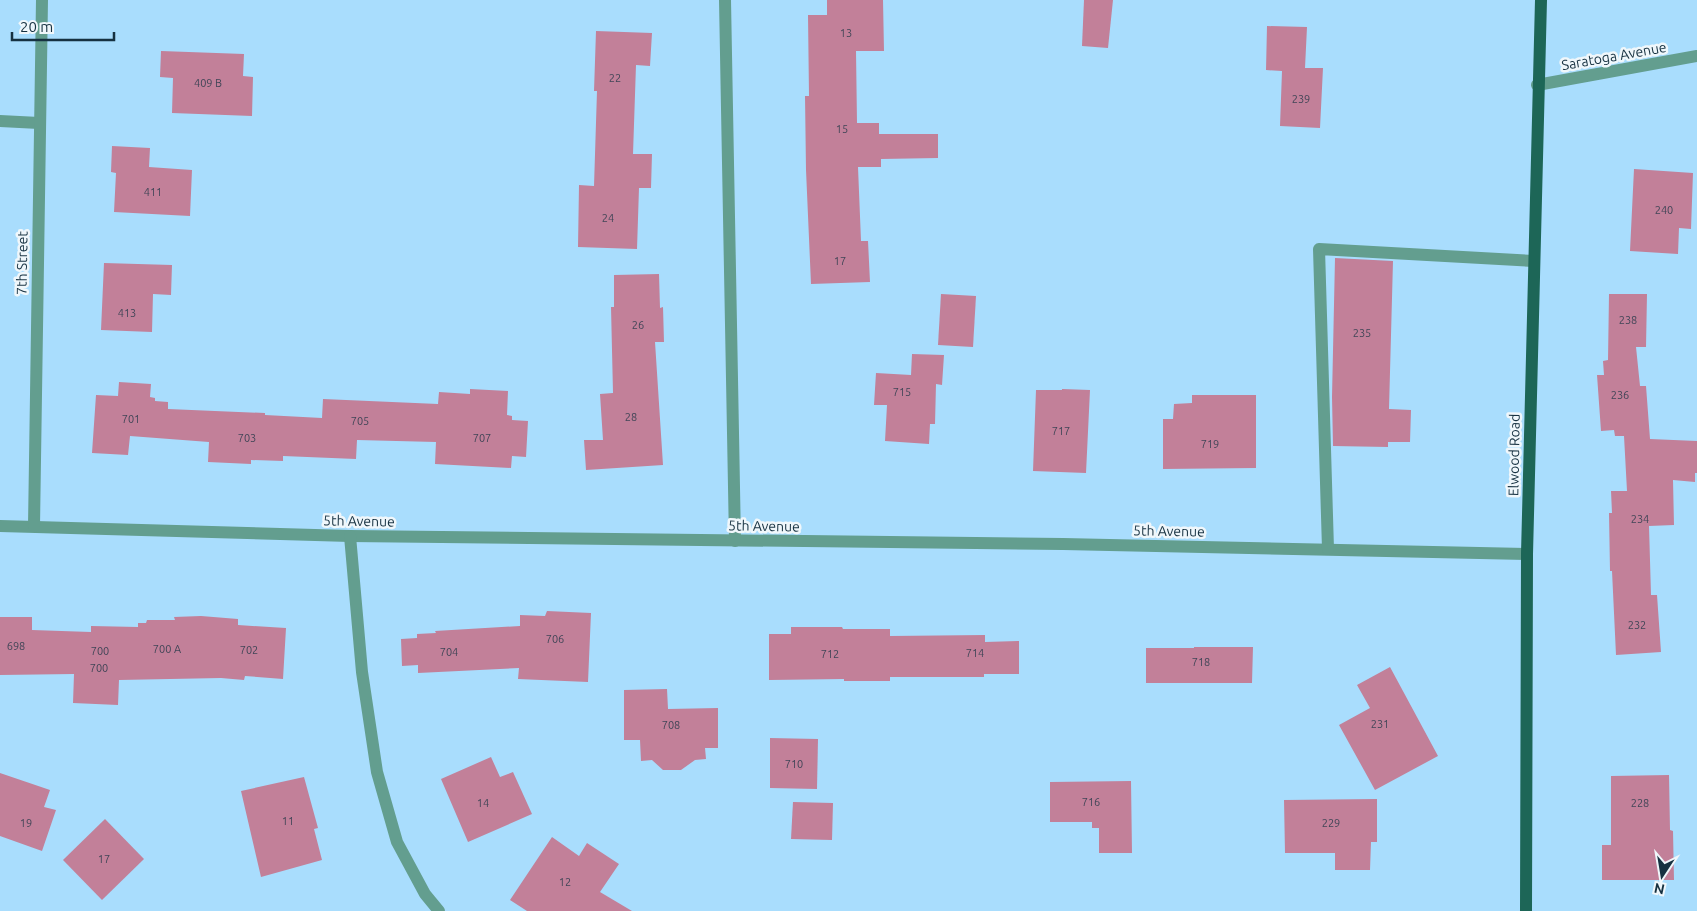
<svg xmlns="http://www.w3.org/2000/svg" width="1697" height="911" viewBox="0 0 1697 911" font-family="Ubuntu,sans-serif">
<style>
.building{fill:#c28099}
.lines{fill:none;stroke-linecap:round;stroke-linejoin:round}
.minor{stroke:#639e8f;stroke-width:12}
.major{stroke:#1d6657;stroke-width:12}
.labels{text-anchor:middle;dominant-baseline:central;stroke-width:5;stroke-linejoin:round;paint-order:stroke}
.number-label{font-size:11px;fill:#414557}
.street-label{font-size:14px;fill:#163141;stroke:#f0f7fb}
</style>
<rect width="100%" height="100%" fill="#a9ddfd"/>
<g class="building">
<path d="M 827,0 L 883,0 L 884,51 L 856,51 L 857,123 L 879,123 L 879,134 L 938,134 L 938,158 L 881,159 L 881,167 L 858,167 L 861,241 L 868,241 L 870,282 L 811,284 L 806,170 L 805,96 L 809,96 L 808,15 L 827,15 Z"/>
<path d="M 1084,0 L 1113,0 L 1108,48 L 1082,46 Z"/>
<path d="M 1267,26 L 1307,27 L 1305,68 L 1323,68 L 1320,128 L 1280,126 L 1282,71 L 1266,70 Z"/>
<path d="M 596,31 L 652,33 L 650,66 L 636,65 L 633,154 L 652,154 L 651,188 L 639,188 L 637,249 L 578,247 L 579,185 L 594,186 L 597,91 L 594,91 Z"/>
<path d="M 161,51 L 244,54 L 243,76 L 253,77 L 252,116 L 172,113 L 173,78 L 160,77 Z"/>
<path d="M 112,146 L 150,148 L 149,167 L 192,170 L 190,216 L 114,212 L 116,173 L 111,172 Z"/>
<path d="M 1634,169 L 1693,173 L 1691,229 L 1679,228 L 1678,254 L 1630,251 Z"/>
<path d="M 1335,258 L 1393,261 L 1389,409 L 1411,410 L 1410,442 L 1388,442 L 1388,447 L 1333,446 L 1332,397 Z"/>
<path d="M 104,263 L 172,265 L 171,295 L 153,294 L 152,332 L 101,330 Z"/>
<path d="M 659,274 L 660,308 L 663,307 L 664,342 L 655,342 L 663,465 L 586,470 L 584,440 L 603,440 L 600,394 L 613,393 L 611,307 L 614,307 L 614,275 Z"/>
<path d="M 941,294 L 976,296 L 973,347 L 938,345 Z"/>
<path d="M 1609,294 L 1647,294 L 1646,347 L 1636,347 L 1640,386 L 1646,386 L 1650,439 L 1697,441 L 1697,473 L 1695,473 L 1695,482 L 1673,480 L 1674,525 L 1649,526 L 1651,595 L 1657,595 L 1661,652 L 1616,655 L 1612,571 L 1610,571 L 1609,513 L 1612,513 L 1611,491 L 1627,491 L 1624,436 L 1615,436 L 1614,430 L 1601,431 L 1597,375 L 1604,375 L 1603,361 L 1608,360 Z"/>
<path d="M 912,354 L 944,355 L 942,385 L 936,384 L 935,424 L 930,424 L 929,444 L 885,441 L 887,405 L 874,405 L 876,373 L 911,375 Z"/>
<path d="M 119,382 L 151,384 L 150,397 L 155,398 L 155,401 L 168,402 L 168,409 L 265,413 L 265,415 L 322,418 L 323,399 L 438,404 L 439,392 L 470,394 L 470,389 L 508,391 L 507,415 L 512,416 L 512,420 L 528,421 L 526,457 L 512,456 L 511,468 L 435,464 L 436,442 L 357,440 L 356,459 L 283,456 L 283,461 L 251,460 L 251,464 L 208,462 L 209,442 L 130,436 L 128,455 L 92,453 L 96,395 L 118,396 Z"/>
<path d="M 1062,389 L 1090,390 L 1086,473 L 1033,471 L 1036,390 L 1062,390 Z"/>
<path d="M 1192,395 L 1256,395 L 1256,468 L 1163,469 L 1163,419 L 1173,419 L 1174,404 L 1192,403 Z"/>
<path d="M 547,611 L 591,613 L 588,682 L 518,679 L 519,668 L 418,673 L 418,665 L 402,666 L 401,639 L 417,638 L 417,634 L 436,633 L 435,631 L 520,626 L 520,615 L 545,616 Z"/>
<path d="M 201,616 L 238,619 L 238,625 L 286,628 L 283,679 L 245,676 L 244,680 L 221,678 L 119,680 L 118,705 L 73,703 L 74,674 L 0,675 L 0,617 L 32,617 L 32,630 L 91,632 L 91,626 L 138,627 L 138,623 L 146,623 L 147,620 L 175,620 L 174,617 Z"/>
<path d="M 791,627 L 842,627 L 843,629 L 890,629 L 890,636 L 985,635 L 985,642 L 1019,641 L 1019,674 L 984,674 L 984,677 L 890,677 L 890,681 L 844,681 L 844,679 L 769,680 L 769,634 L 791,634 Z"/>
<path d="M 1194,647 L 1253,647 L 1252,683 L 1146,683 L 1146,648 L 1194,648 Z"/>
<path d="M 1390,667 L 1438,756 L 1375,790 L 1339,725 L 1370,708 L 1357,685 Z"/>
<path d="M 667,689 L 668,709 L 718,708 L 718,748 L 705,748 L 706,759 L 695,760 L 681,770 L 663,770 L 652,760 L 641,761 L 640,740 L 624,740 L 624,690 Z"/>
<path d="M 770,738 L 818,739 L 817,789 L 770,788 Z"/>
<path d="M 491,757 L 500,777 L 513,772 L 532,814 L 468,842 L 441,779 Z"/>
<path d="M 0,773 L 50,790 L 44,807 L 56,810 L 42,851 L 0,836 Z"/>
<path d="M 1669,775 L 1670,830 L 1673,831 L 1674,880 L 1602,880 L 1602,845 L 1611,845 L 1611,776 Z"/>
<path d="M 304,777 L 318,828 L 314,829 L 322,860 L 261,877 L 241,791 Z"/>
<path d="M 1131,781 L 1132,853 L 1099,853 L 1099,828 L 1092,828 L 1092,822 L 1050,822 L 1050,782 Z"/>
<path d="M 1377,799 L 1377,842 L 1371,842 L 1370,870 L 1335,870 L 1335,853 L 1285,853 L 1284,800 Z"/>
<path d="M 793,802 L 833,803 L 832,840 L 791,839 Z"/>
<path d="M 105,819 L 144,859 L 102,900 L 63,860 Z"/>
<path d="M 552,837 L 579,856 L 587,843 L 619,864 L 600,892 L 632,911 L 527,911 L 510,900 Z"/>
</g>
<g class="lines">
<g class="minor">
<path d="M 725,0 L 735,541"/>
<path d="M 1537,85 L 1697,56"/>
<path d="M 0,121 L 39,123"/>
<path d="M 0,526 L 350,536 L 1063,544 L 1527,554"/>
<path d="M 34,526 L 42,0"/>
<path d="M 350,536 L 362,672 L 377,772 L 397,842 L 425,894 L 439,911"/>
<path d="M 1328,549 L 1319,249 L 1533,261"/>
</g>
<path class="major" d="M 1526,911 L 1527,554 L 1541,0"/>
</g>
<g class="labels">
<g class="number-label">
<text x="846" y="33">13</text>
<text x="615" y="78">22</text>
<text x="208" y="83">409 B</text>
<text x="1301" y="99">239</text>
<text x="842" y="129">15</text>
<text x="153" y="192">411</text>
<text x="1664" y="210">240</text>
<text x="608" y="218">24</text>
<text x="840" y="261">17</text>
<text x="127" y="313">413</text>
<text x="1628" y="320">238</text>
<text x="638" y="325">26</text>
<text x="1362" y="333">235</text>
<text x="902" y="392">715</text>
<text x="1620" y="395">236</text>
<text x="631" y="417">28</text>
<text x="131" y="419">701</text>
<text x="360" y="421">705</text>
<text x="1061" y="431">717</text>
<text x="247" y="438">703</text>
<text x="482" y="438">707</text>
<text x="1210" y="444">719</text>
<text x="1640" y="519">234</text>
<text x="1637" y="625">232</text>
<text x="555" y="639">706</text>
<text x="16" y="646">698</text>
<text x="167" y="649">700 A</text>
<text x="249" y="650">702</text>
<text x="100" y="651">700</text>
<text x="449" y="652">704</text>
<text x="975" y="653">714</text>
<text x="830" y="654">712</text>
<text x="1201" y="662">718</text>
<text x="99" y="668">700</text>
<text x="1380" y="724">231</text>
<text x="671" y="725">708</text>
<text x="794" y="764">710</text>
<text x="1091" y="802">716</text>
<text x="483" y="803">14</text>
<text x="1640" y="803">228</text>
<text x="288" y="821">11</text>
<text x="26" y="823">19</text>
<text x="1331" y="823">229</text>
<text x="104" y="859">17</text>
<text x="565" y="882">12</text>
</g>
<g class="street-label">
<text transform="translate(1614 56) rotate(-10)">Saratoga Avenue</text>
<text transform="translate(22 263) rotate(-89)">7th Street</text>
<text transform="translate(1514 455) rotate(-89)">Elwood Road</text>
<text transform="translate(359 521) rotate(1)">5th Avenue</text>
<text transform="translate(764 526) rotate(1)">5th Avenue</text>
<text transform="translate(1169 531) rotate(1)">5th Avenue</text>
</g>
</g>
<g transform="translate(1662 876) rotate(192)" stroke="#f0f7fb" stroke-width="4" paint-order="stroke">
<path d="M0-4L9 19L0 12L-9 19Z" fill="#163141"/>
<text y="-8" font-size="14" font-weight="bold" text-anchor="middle" fill="#163141">N</text>
</g>
<path d="M12 32v8h102v-8" fill="none" stroke="#163141" stroke-width="2.5"/>
<text x="20" y="32" font-size="15" fill="#163141" stroke="#f0f7fb" stroke-width="4" paint-order="stroke">20 m</text>
</svg>
